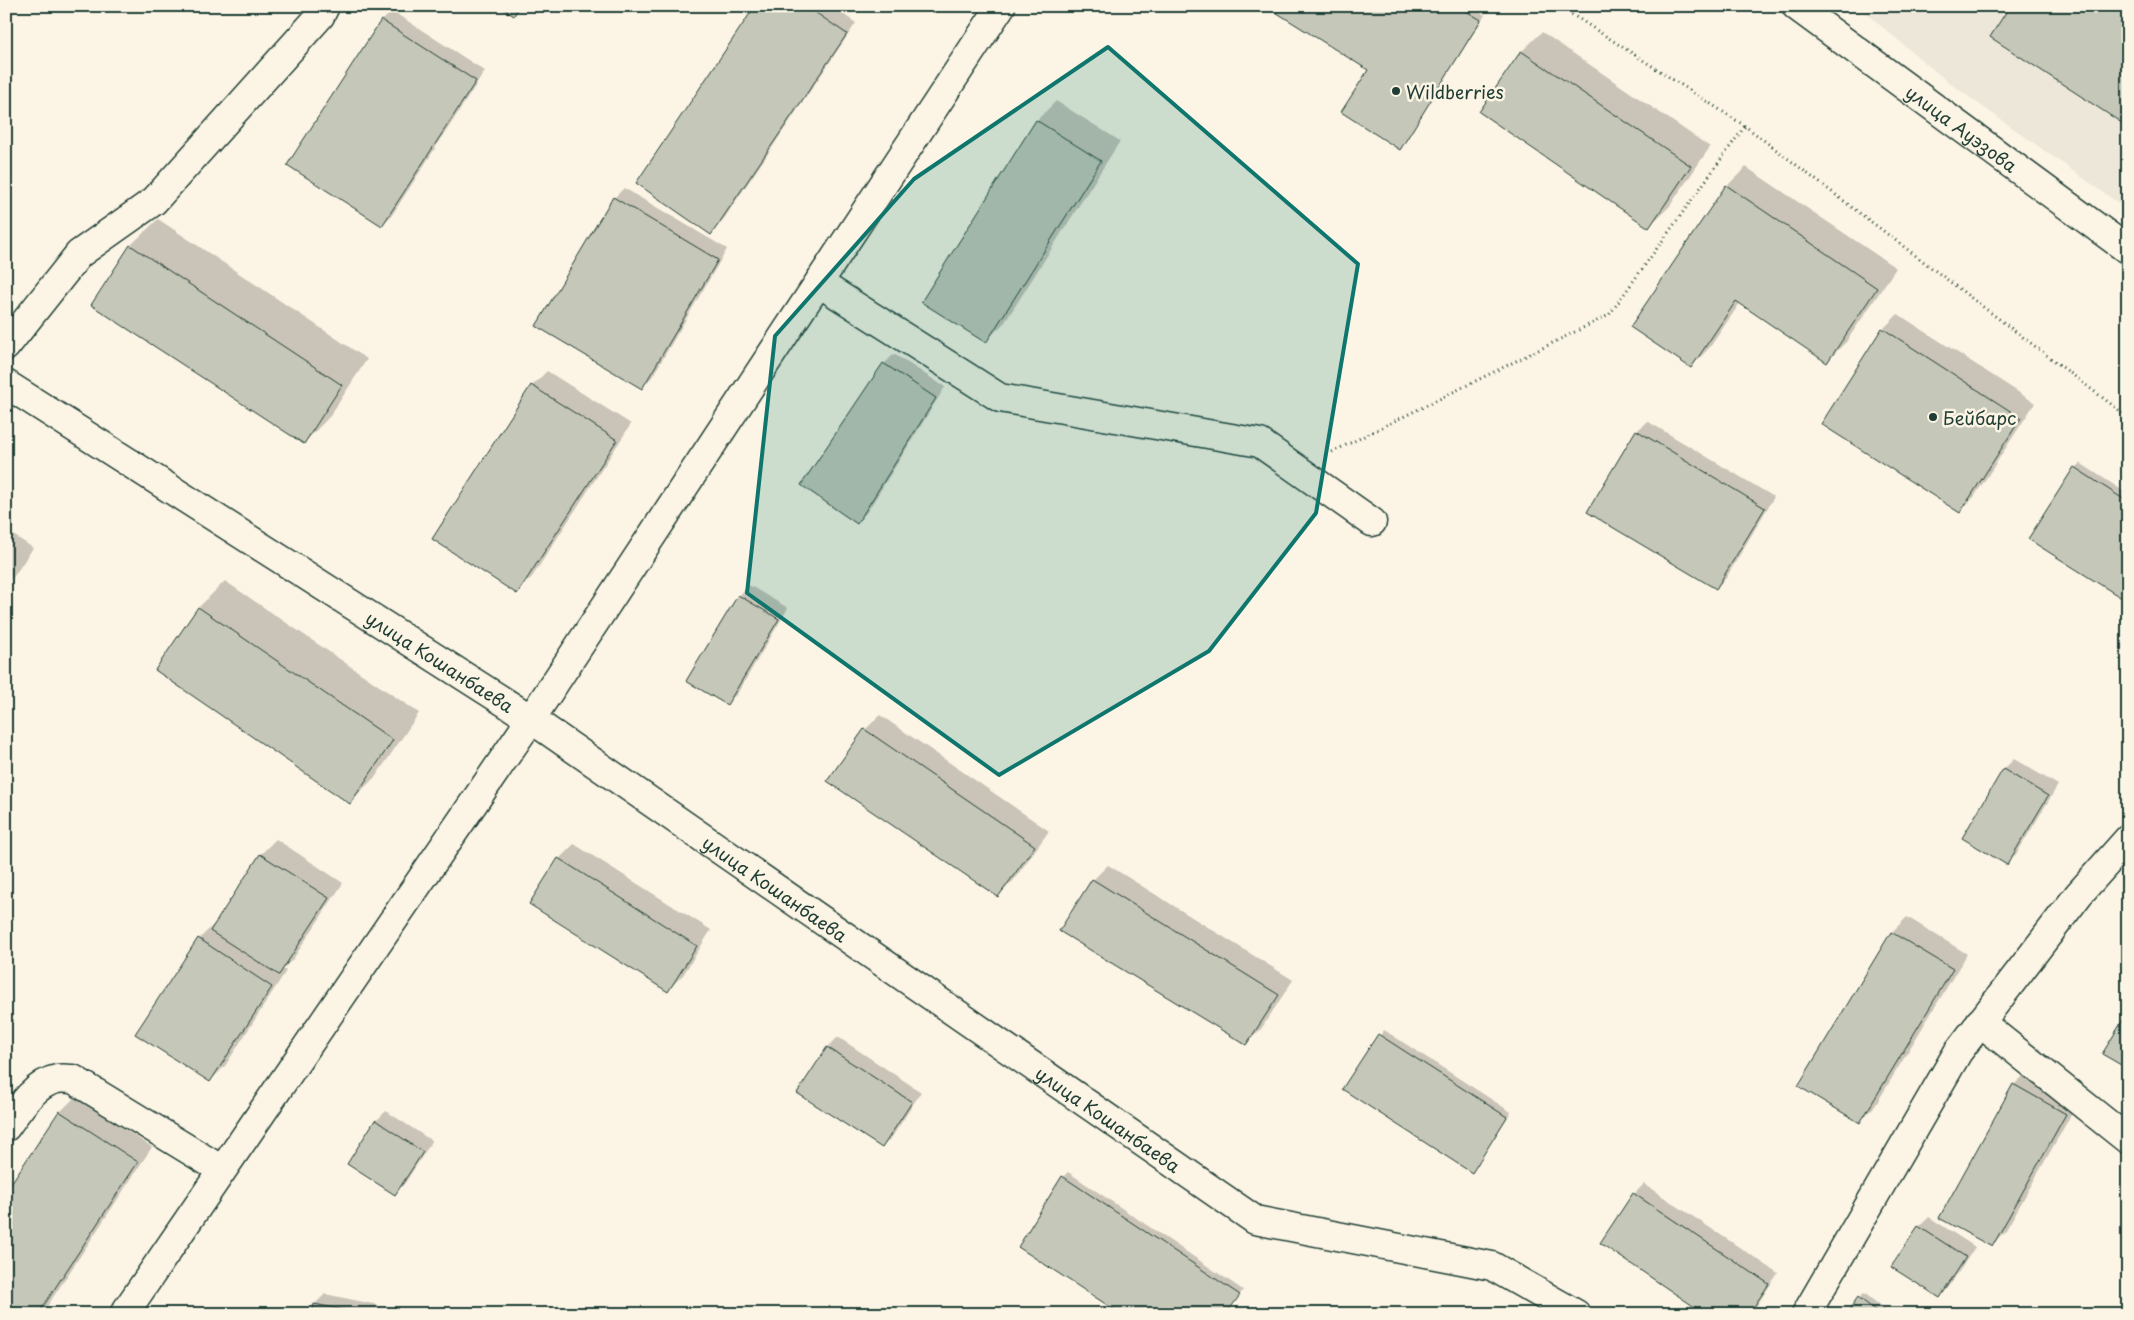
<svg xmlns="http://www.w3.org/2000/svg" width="2134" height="1320" viewBox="0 0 2134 1320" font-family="'Playpen Sans',sans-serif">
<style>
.built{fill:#ece7d8}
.shadow{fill:#0003}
.building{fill:#c5c7b9;stroke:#1f3d34}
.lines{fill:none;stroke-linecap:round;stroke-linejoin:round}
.minor-casing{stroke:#1f3d34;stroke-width:31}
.path{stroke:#1f3d34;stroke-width:3;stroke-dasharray:1 4;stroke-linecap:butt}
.minor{stroke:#fcf5e5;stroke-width:28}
.marked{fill:#0f766e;fill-opacity:0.2;stroke:#0f766e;stroke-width:4;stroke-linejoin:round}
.poi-dot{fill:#1f3d34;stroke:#fcf5e5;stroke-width:2}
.labels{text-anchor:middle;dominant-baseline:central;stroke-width:5;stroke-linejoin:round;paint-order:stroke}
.poi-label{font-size:18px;fill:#1f3d34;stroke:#fcf5e5;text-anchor:start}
.street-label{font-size:18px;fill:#1f3d34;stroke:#fcf5e5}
</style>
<rect width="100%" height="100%" fill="#fcf5e5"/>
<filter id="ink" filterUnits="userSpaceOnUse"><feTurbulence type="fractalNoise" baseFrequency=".02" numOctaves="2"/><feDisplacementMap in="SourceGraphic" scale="10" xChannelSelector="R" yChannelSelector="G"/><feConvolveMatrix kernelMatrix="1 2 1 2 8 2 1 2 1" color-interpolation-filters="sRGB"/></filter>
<g filter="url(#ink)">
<path class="built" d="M 1857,6 L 2128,6 L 2128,210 L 1948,82 Z"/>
<g class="shadow">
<path d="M 757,6 L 831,6 L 856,23 L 721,223 L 711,233 Z"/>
<path d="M 1268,6 L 1470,6 L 1485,15 L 1400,148 L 1369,70 Z"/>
<path d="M 2012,6 L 2128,6 L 2128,125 Z"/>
<path d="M 392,11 L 485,71 L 392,215 L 382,225 L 289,164 L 382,21 Z"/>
<path d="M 1542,32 L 1710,147 L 1669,207 L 1649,226 L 1481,112 L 1522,51 Z"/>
<path d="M 1056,101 L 1120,141 L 1005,322 L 986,341 L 1037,120 Z"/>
<path d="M 1746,167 L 1896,268 L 1846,342 L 1827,361 L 1740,303 L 1710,347 L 1691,367 L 1727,186 Z"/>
<path d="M 624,188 L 727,249 L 652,377 L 642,387 L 614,198 Z"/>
<path d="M 158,219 L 367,359 L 330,416 L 304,443 L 93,304 L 131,245 Z"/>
<path d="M 1898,314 L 2035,403 L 1974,497 L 1959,512 L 1883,329 Z"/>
<path d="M 894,354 L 945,387 L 867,512 L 857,522 L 884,364 Z"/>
<path d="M 547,371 L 631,424 L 532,577 L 517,592 L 433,539 L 532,386 Z"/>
<path d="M 1647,421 L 1774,497 L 1726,578 L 1716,588 L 1637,431 Z"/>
<path d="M 2080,463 L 2128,494 L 2128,601 L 2075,468 Z"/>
<path d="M 6,530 L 33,548 L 6,588 Z"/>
<path d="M 225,581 L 419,713 L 376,776 L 350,802 L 156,670 L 199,607 Z"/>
<path d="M 749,585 L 788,608 L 737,694 L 726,704 L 739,596 Z"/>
<path d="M 880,715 L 1049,831 L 1013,881 L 998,896 L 865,730 Z"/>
<path d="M 2014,759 L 2058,785 L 2017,853 L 2007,863 L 1964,837 L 2004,769 Z"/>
<path d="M 276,839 L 343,883 L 293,959 L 283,969 L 286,971 L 225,1066 L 210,1081 L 199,939 L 214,924 L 215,925 L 261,854 Z"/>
<path d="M 574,844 L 711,930 L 683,975 L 668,990 L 531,904 L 559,859 Z"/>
<path d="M 1108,865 L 1293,980 L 1261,1029 L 1246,1044 L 1093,880 Z"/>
<path d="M 1907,917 L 1967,954 L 1875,1106 L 1860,1121 L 1800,1085 L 1892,932 Z"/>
<path d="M 1384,1030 L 1511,1112 L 1476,1166 L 1344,1088 Z"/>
<path d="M 838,1037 L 921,1092 L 892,1137 L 882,1147 L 799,1092 L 828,1047 Z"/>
<path d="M 2029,1070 L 2080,1099 L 2006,1230 L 1992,1245 L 2014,1085 Z"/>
<path d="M 6,1090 L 11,1093 L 6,1099 Z"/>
<path d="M 75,1097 L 152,1147 L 42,1314 L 6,1314 L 6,1194 L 60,1112 Z"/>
<path d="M 386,1111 L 432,1141 L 405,1183 L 395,1193 L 376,1121 Z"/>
<path d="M 1068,1172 L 1243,1290 L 1226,1314 L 1123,1314 L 1063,1177 Z"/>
<path d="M 1644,1184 L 1778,1273 L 1751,1314 L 1707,1314 L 1602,1243 L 1634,1194 Z"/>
<path d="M 1929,1217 L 1975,1247 L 1949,1287 L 1939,1297 L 1919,1227 Z"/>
<path d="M 1864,1293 L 1887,1311 L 1885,1314 L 1847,1314 Z"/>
<path d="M 325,1294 L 378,1305 L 376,1314 L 313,1314 L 315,1304 Z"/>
</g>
<g class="building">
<path d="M 499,6 L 519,6 L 514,16 Z"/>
<path d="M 755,6 L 806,6 L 847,34 L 711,235 L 636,183 Z"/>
<path d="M 1266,6 L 1458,6 L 1481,20 L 1400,150 L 1341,112 L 1368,70 Z"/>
<path d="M 2010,6 L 2120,6 L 2128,11 L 2128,127 L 1990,37 Z"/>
<path d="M 381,20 L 476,81 L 382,226 L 287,165 Z"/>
<path d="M 1521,51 L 1691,166 L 1649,228 L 1479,112 Z"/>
<path d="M 1036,120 L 1101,161 L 986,343 L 921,302 Z"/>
<path d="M 1726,185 L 1877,288 L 1827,363 L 1736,301 L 1691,368 L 1630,327 Z"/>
<path d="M 613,197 L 718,260 L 642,389 L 536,326 Z"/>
<path d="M 130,245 L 342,385 L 304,444 L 91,305 Z"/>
<path d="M 1882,328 L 2021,418 L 1960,513 L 1821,424 Z"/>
<path d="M 883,363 L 936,398 L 857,524 L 801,485 Z"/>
<path d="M 531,385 L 617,440 L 517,594 L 432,539 Z"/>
<path d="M 1636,430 L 1765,508 L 1716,589 L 1587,512 Z"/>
<path d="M 2074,467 L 2128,502 L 2128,602 L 2028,539 Z"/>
<path d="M 738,595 L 779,619 L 727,705 L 686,681 Z"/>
<path d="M 198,607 L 393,740 L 350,804 L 155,670 Z"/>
<path d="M 864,729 L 1035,846 L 998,897 L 827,781 Z"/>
<path d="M 2003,769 L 2048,796 L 2007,865 L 1962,838 Z"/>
<path d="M 260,854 L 329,898 L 279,975 L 210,931 Z"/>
<path d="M 558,858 L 697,946 L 668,992 L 529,904 Z"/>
<path d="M 1092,879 L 1279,995 L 1246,1045 L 1059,931 Z"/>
<path d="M 1891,932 L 1953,969 L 1860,1123 L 1798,1086 Z"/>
<path d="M 198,938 L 272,987 L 210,1082 L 135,1034 Z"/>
<path d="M 2128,1012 L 2128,1069 L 2102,1054 Z"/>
<path d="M 1378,1034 L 1507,1117 L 1472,1173 L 1342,1089 Z"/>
<path d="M 827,1047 L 912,1102 L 882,1148 L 797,1093 Z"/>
<path d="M 2013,1084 L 2066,1114 L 1992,1247 L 1939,1218 Z"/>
<path d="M 59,1111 L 138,1162 L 38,1314 L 6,1314 L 6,1191 Z"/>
<path d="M 375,1120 L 423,1152 L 395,1195 L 347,1164 Z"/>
<path d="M 1062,1176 L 1240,1295 L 1226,1314 L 1121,1314 L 1018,1247 Z"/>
<path d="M 1633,1193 L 1769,1284 L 1749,1314 L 1705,1314 L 1600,1243 Z"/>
<path d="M 1918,1226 L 1966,1257 L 1940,1298 L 1891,1267 Z"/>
<path d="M 1858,1297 L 1880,1314 L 1846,1314 Z"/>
<path d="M 314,1304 L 364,1314 L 312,1314 Z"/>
</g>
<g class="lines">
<defs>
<g id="minor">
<path id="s1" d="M 1796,6 L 2128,250"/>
<path d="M 819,283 L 1000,398 L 1260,443 L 1372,522"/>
<path d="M 6,346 L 79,254 L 154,201 L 320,16 L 325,6"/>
<path id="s2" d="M 6,384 L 531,719 L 1255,1220 L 1492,1266 L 1576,1314"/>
<path d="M 1980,1022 L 2128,1140"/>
<path d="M 6,1127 C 18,1110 35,1083 57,1079 C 62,1078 68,1079 73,1079 L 222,1170"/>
<path d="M 124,1314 L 531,719 L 1001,6"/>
<path d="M 1806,1314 L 1958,1052 L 2079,894 L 2128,839"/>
</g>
</defs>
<use href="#minor" class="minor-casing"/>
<g class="path">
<path d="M 1559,6 L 1745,126 L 2128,417"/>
<path d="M 1332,452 L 1609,315 L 1745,126"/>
</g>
<use href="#minor" class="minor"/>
</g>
</g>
<path class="marked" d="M 1108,47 L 1358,264 L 1316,513 L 1209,651 L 999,775 L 747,593 L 775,336 L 914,179 Z"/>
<g class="poi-dot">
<circle cx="1396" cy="91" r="5"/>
<circle cx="1933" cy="417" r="5"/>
</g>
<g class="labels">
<g class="poi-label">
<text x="1406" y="91">Wildberries</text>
<text x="1943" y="417">Бейбарс</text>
</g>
<g class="street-label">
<text stroke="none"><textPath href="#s1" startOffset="206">улица Ауэзова</textPath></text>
<text stroke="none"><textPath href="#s2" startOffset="515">улица Кошанбаева</textPath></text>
<text stroke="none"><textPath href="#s2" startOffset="920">улица Кошанбаева</textPath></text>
<text stroke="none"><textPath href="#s2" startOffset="1325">улица Кошанбаева</textPath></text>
</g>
</g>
<rect width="2134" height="1320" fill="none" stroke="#fcf5e5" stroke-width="25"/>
<rect x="12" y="12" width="2109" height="1295" fill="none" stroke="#1f3d34" stroke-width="2" filter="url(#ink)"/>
</svg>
